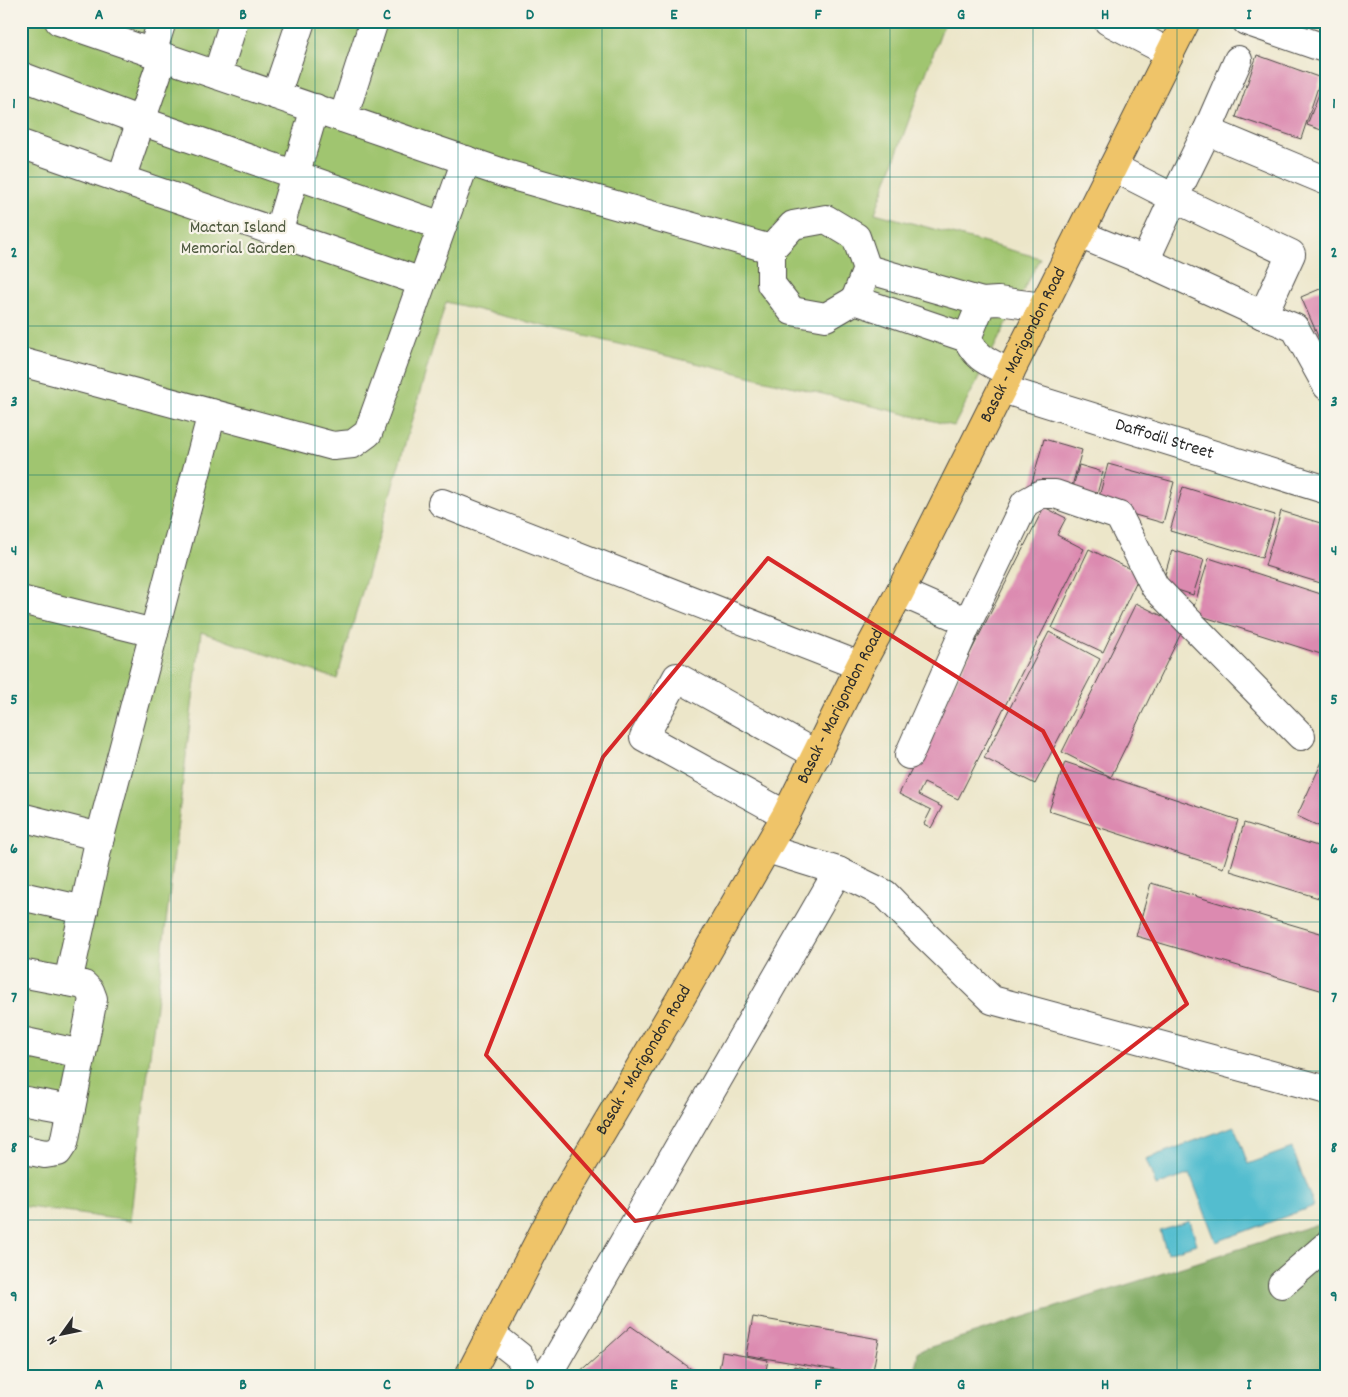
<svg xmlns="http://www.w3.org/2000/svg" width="1348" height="1397" viewBox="0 0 1348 1397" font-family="Dekko,sans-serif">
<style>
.green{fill:#a0c56f;stroke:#66784d}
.forest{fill:#80aa62;stroke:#566a46}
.water{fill:#53bdcf;stroke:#3f747d}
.building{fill:#dc8ab0}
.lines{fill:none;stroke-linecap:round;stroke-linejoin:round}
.minor-casing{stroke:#484743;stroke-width:30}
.major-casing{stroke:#484743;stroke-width:30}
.minor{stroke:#fff;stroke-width:28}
.major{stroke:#efc469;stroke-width:28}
.marked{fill:none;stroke:#d62828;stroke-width:4;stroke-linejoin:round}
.grid{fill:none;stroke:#0f766e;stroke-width:1;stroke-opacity:0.55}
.labels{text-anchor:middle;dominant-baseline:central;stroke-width:4.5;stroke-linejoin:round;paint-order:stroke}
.park-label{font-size:18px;fill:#4e593f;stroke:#f7f3e8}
.street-label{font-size:18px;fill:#2b2b2b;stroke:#f7f3e8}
.neatline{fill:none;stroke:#0f766e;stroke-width:2}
.grid-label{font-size:16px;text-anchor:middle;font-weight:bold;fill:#0f766e}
</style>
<rect width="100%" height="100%" fill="#f7f3e8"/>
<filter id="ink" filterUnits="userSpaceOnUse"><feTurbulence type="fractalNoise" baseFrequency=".02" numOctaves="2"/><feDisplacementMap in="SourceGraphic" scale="10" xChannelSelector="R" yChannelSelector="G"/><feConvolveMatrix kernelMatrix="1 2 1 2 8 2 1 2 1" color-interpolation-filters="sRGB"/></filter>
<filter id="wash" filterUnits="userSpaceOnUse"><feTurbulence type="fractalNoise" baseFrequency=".0096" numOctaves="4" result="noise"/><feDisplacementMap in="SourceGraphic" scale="20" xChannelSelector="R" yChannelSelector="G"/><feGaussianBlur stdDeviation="1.12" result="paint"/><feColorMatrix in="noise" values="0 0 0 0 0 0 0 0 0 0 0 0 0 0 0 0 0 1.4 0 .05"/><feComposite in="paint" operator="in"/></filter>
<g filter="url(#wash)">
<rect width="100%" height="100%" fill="#ece6c9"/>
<path class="green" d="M 21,21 L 945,21 L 875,213 L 1040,258 L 954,426 L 446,302 L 337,679 L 201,632 L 130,1221 L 21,1206 Z"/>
<path class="forest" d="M 1327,1221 L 1327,1376 L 915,1376 L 918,1351 Z"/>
<g class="water">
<path d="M 1234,1126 L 1248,1164 L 1292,1148 L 1314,1206 L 1216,1242 L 1190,1174 L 1156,1186 L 1146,1159 Z"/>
<path d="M 1190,1221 L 1197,1244 L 1167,1253 L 1160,1231 Z"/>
</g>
<g id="blocks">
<g class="building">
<path d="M 1257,55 L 1321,78 L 1301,139 L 1236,117 Z"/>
<path d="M 1327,73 L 1327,132 L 1307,125 Z"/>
<path d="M 1327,286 L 1327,357 L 1301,297 Z"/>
<path d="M 1044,439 L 1082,450 L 1069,497 L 1031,486 Z"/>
<path d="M 1108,464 L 1174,482 L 1163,523 L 1097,504 Z"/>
<path d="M 1079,465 L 1103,472 L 1096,498 L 1072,491 Z"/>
<path d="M 1183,487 L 1275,515 L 1262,558 L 1170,531 Z"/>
<path d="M 1044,507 L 1066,518 L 1057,535 L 1084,549 L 958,799 L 924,783 L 918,795 L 942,807 L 931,828 L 924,824 L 931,810 L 899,794 Z"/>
<path d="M 1281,511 L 1327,525 L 1327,585 L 1265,566 Z"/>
<path d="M 1089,549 L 1140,574 L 1103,652 L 1052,628 Z"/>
<path d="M 1172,550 L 1204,560 L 1193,595 L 1162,585 Z"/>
<path d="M 1209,558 L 1327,596 L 1327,656 L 1192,613 Z"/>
<path d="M 1136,603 L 1184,627 L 1111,777 L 1062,752 Z"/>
<path d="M 1049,632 L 1100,659 L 1035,784 L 984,758 Z"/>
<path d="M 1327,751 L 1327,830 L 1297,816 Z"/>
<path d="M 1065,762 L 1238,820 L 1223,868 L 1049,811 Z"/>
<path d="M 1244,823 L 1327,849 L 1327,884 L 1322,899 L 1230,871 Z"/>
<path d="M 1151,883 L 1327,935 L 1327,992 L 1136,936 Z"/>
<path d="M 753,1317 L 879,1339 L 872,1376 L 746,1355 Z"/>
<path d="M 631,1326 L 697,1373 L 695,1376 L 576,1376 Z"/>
<path d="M 722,1352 L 768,1360 L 766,1370 L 791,1376 L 718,1376 Z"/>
<path d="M 794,1366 L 832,1374 L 832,1376 L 793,1376 Z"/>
</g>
</g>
</g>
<g filter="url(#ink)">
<use href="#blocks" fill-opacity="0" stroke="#484743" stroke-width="1"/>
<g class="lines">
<defs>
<g id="minor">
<path d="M 59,21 L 506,174 L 771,249"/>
<path d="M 1108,21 L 1170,53"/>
<path d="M 1246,21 L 1327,49"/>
<path d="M 152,53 L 162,21"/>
<path d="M 163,57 L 121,179 L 422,282"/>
<path d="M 1238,60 L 1207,131 L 1327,181"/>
<path d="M 217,75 L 234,21"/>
<path d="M 21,76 L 141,121 L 442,226"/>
<path d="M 276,95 L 301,21"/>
<path d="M 343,118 L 374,21"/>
<path d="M 21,144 L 121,179"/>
<path d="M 1113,167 L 1174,198 L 1291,254 L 1263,315"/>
<path d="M 826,219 L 856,237 L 867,269 L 855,300 L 826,317 L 792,311 L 771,284 L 771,249 L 793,225 Z"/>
<path d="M 278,233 L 315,108"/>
<path d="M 1079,234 L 1145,261 L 1263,315 L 1295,328 L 1327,386"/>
<path d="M 1145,261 L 1174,198 L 1207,131"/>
<path d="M 867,269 L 982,302"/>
<path d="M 855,300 L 967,338"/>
<path d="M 21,362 L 333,446 L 353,444 L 368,433 L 466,160"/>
<path d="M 1010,373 C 990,362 977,360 967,338 L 982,302 L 998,301 L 1043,307"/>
<path id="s1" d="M 1002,389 L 1327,490"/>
<path d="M 442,503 L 860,666"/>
<path d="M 900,592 L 968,622"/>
<path d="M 21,600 L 154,633"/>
<path d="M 909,755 L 968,622 L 1025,503 L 1041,494 L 1055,494 L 1119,516 L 1155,587 L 1301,736"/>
<path d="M 786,815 L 644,737 L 677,677 L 817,755"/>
<path d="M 21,817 L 100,837"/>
<path d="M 767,849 L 838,871 L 885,894 L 926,936 L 992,1000 L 1327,1090"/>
<path d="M 21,896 L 84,910"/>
<path d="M 21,973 L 84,985 L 90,991 L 93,999 L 64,1143 L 58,1152 L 45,1154 L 21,1149"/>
<path d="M 68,982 L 100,837 L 212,413"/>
<path d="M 21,1041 L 82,1054"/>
<path d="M 21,1100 L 71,1109"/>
<path d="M 1282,1284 L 1327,1245"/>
<path d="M 491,1334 L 519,1356 L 531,1376"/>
<path d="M 544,1376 L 553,1365 L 838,871"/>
</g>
<g id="major">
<path id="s2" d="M 469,1376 L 553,1214 L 679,1001 L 786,815 L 860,666 L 900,592 L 1186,21"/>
</g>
</defs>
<use href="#minor" class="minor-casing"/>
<use href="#major" class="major-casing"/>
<use href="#minor" class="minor"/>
<use href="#major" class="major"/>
</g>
</g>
<path class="marked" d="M 768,558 L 1043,731 L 1187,1004 L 983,1162 L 635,1221 L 486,1055 L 603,757 Z"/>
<path class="grid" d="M 171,21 L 171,1376M 315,21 L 315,1376M 458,21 L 458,1376M 602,21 L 602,1376M 746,21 L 746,1376M 890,21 L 890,1376M 1033,21 L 1033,1376M 1177,21 L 1177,1376M 21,177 L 1327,177M 21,326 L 1327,326M 21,475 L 1327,475M 21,624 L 1327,624M 21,773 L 1327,773M 21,922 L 1327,922M 21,1071 L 1327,1071M 21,1220 L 1327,1220"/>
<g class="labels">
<g class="park-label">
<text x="238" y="228">Mactan Island<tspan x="238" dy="21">Memorial Garden</tspan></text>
</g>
<g class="street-label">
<text stroke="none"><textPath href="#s2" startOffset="1171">Basak - Marigondon Road</textPath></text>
<text stroke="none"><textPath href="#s1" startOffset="170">Daffodil Street</textPath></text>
<text stroke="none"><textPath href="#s2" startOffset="766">Basak - Marigondon Road</textPath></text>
<text stroke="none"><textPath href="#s2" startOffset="361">Basak - Marigondon Road</textPath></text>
</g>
</g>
<rect width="1348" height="1397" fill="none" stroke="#f7f3e8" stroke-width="55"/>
<g transform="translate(62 1334) rotate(237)" stroke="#f7f3e8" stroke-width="4" paint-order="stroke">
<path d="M0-4L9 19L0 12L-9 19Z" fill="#2b2b2b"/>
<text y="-8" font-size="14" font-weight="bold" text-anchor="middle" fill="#2b2b2b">N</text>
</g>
<rect x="28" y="28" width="1292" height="1342" class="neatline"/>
<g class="grid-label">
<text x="99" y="19">A</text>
<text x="243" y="19">B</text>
<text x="387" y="19">C</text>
<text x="530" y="19">D</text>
<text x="674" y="19">E</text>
<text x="818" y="19">F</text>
<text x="961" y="19">G</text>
<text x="1105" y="19">H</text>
<text x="1249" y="19">I</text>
<text x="14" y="108">1</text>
<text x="1334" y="108">1</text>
<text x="14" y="257">2</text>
<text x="1334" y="257">2</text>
<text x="14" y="406">3</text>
<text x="1334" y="406">3</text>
<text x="14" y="555">4</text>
<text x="1334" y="555">4</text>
<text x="14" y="704">5</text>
<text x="1334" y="704">5</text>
<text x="14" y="853">6</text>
<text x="1334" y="853">6</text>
<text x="14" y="1002">7</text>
<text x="1334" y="1002">7</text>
<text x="14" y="1152">8</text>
<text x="1334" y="1152">8</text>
<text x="14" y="1301">9</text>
<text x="1334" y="1301">9</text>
<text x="99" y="1389">A</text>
<text x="243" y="1389">B</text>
<text x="387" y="1389">C</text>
<text x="530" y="1389">D</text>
<text x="674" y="1389">E</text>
<text x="818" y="1389">F</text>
<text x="961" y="1389">G</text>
<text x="1105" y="1389">H</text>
<text x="1249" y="1389">I</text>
</g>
</svg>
